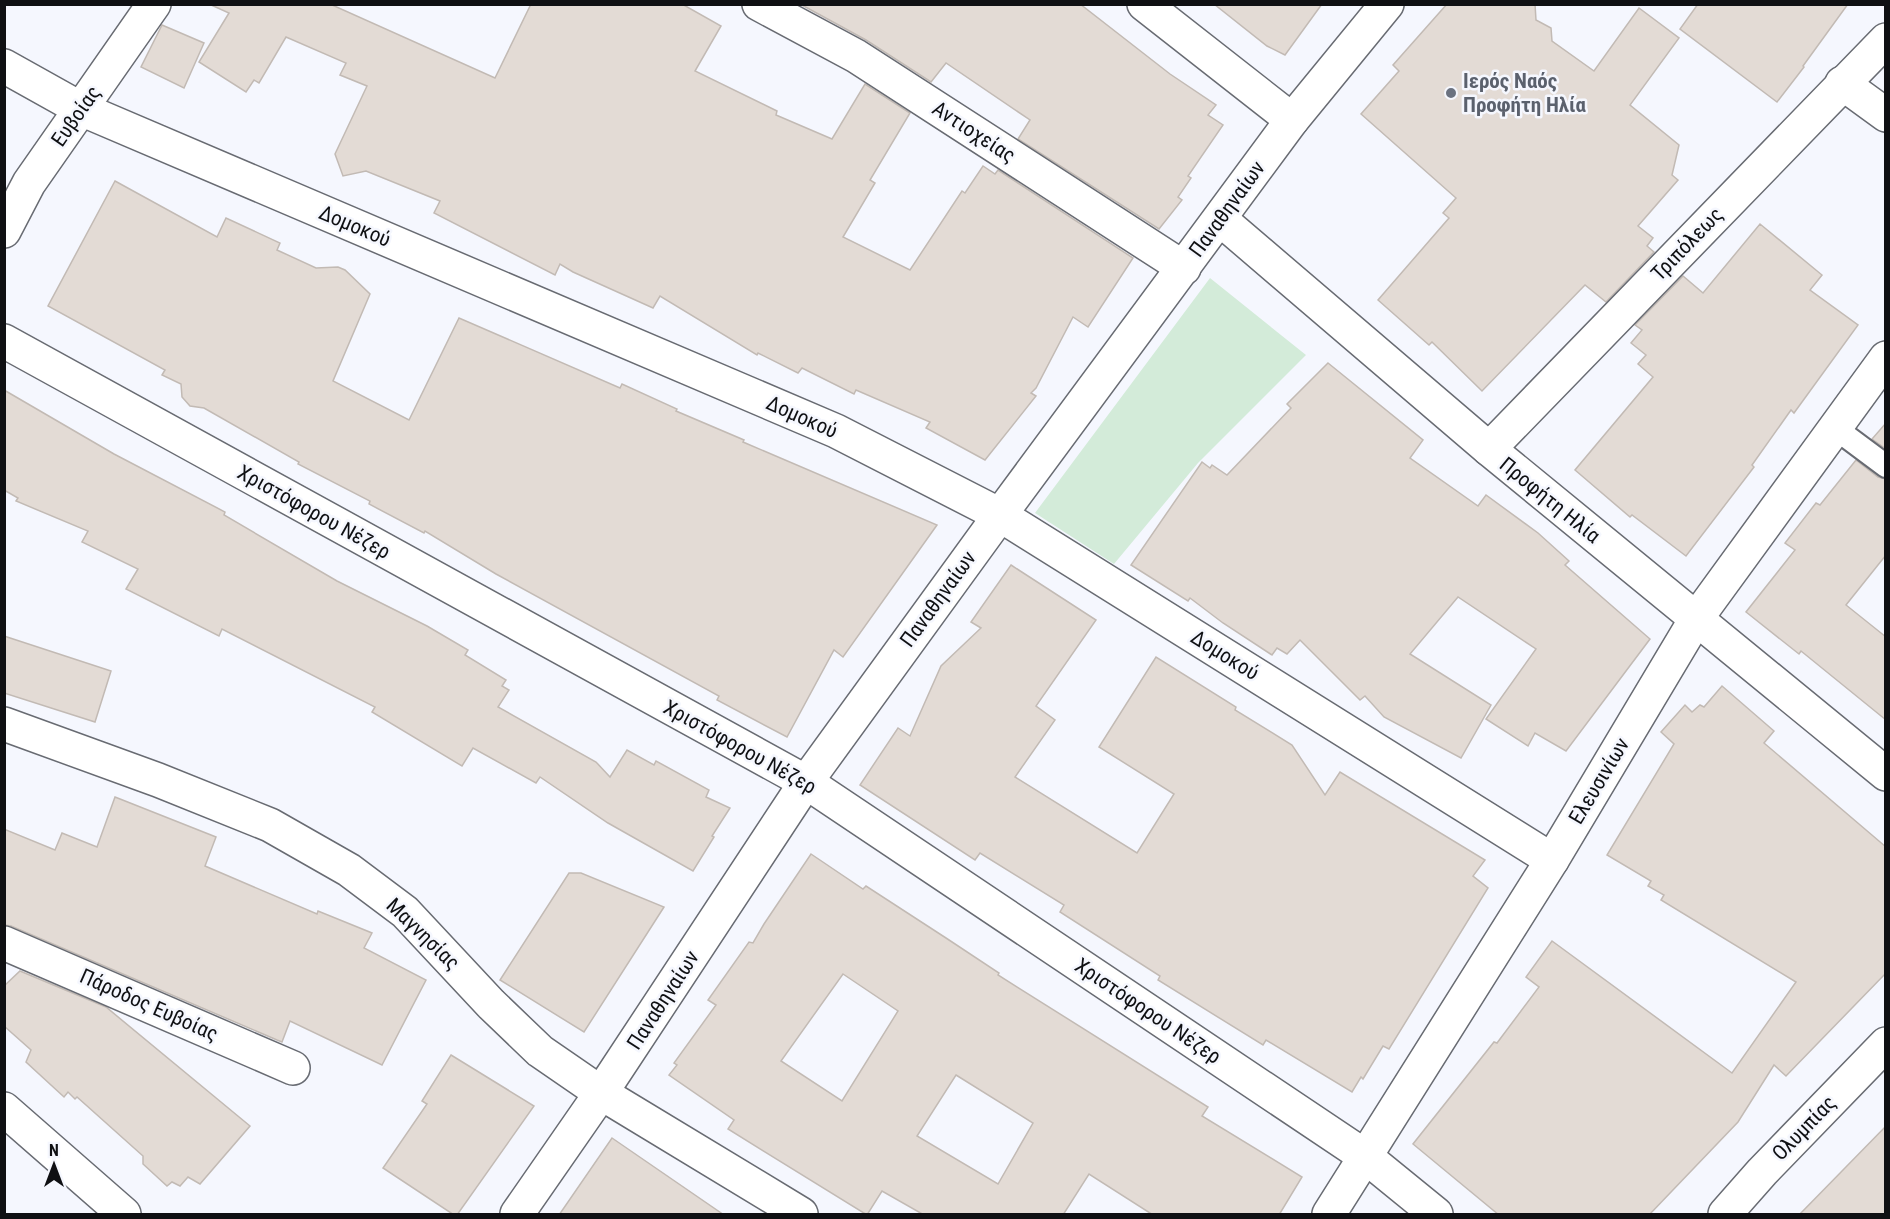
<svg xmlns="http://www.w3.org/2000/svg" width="1890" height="1219" viewBox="0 0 1890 1219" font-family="'Roboto Condensed',sans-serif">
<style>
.green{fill:#d3ebd9}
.building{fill:#e3dbd5;stroke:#c2bab4;stroke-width:1.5;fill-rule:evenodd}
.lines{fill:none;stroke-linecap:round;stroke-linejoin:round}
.service-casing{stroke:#686b72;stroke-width:26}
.pedestrian-casing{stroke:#686b72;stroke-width:36}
.minor-casing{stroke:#686b72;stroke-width:36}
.tertiary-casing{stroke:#686b72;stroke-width:36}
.service{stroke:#fff;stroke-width:22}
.pedestrian{stroke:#fff;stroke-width:33}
.minor{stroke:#fff;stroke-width:33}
.tertiary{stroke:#fff;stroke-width:33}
.worship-dot{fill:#6b7280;stroke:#f5f7fe;stroke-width:2}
.labels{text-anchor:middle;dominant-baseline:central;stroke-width:5;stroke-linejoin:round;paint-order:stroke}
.worship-label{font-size:21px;font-weight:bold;fill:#5b616d;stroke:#f5f7fe;text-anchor:start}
.street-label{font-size:21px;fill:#0f1013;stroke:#f5f7fe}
</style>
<rect width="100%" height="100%" fill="#f5f7fe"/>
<path class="green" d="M 1210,278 L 1306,355 L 1198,463 L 1114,564 L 1035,513 Z"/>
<g class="building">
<path d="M 209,4 L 330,4 L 495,78 L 531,4 L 682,4 L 721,26 L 695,71 L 777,111 L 776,115 L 832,139 L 865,84 L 910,113 L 870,180 L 875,183 L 843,237 L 910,270 L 962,191 L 965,193 L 983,166 L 995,174 L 998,170 L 1133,258 L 1088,327 L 1073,317 L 1036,388 L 1031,393 L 1036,396 L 985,460 L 926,428 L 930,422 L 856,390 L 854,394 L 802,368 L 798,373 L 758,353 L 757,355 L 660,296 L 653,308 L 573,272 L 560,264 L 555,275 L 434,213 L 440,201 L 366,171 L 343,176 L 335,154 L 367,86 L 340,75 L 346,63 L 286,37 L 259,83 L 254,80 L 246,92 L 199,62 L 229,13 Z"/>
<path d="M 800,4 L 1080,4 L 1170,74 L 1216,105 L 1208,115 L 1223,125 L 1188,176 L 1191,178 L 1178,197 L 1182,200 L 1159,229 L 1018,139 L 1030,120 L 946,63 L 931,82 L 866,40 Z"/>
<path d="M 1214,4 L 1322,4 L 1285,55 L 1267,46 Z"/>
<path d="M 1447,4 L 1535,4 L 1536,20 L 1551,28 L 1552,41 L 1594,71 L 1639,8 L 1679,38 L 1630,105 L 1679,145 L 1672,175 L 1678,180 L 1638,226 L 1653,238 L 1647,246 L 1654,252 L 1606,302 L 1585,285 L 1482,391 L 1432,342 L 1429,345 L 1378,300 L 1449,218 L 1443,213 L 1456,198 L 1361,114 L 1399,71 L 1393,65 Z"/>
<path d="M 1698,4 L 1848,4 L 1803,66 L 1804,67 L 1777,102 L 1680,29 Z"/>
<path d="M 162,25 L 204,43 L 184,88 L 141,67 Z"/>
<path d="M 115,181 L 217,237 L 226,218 L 280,243 L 277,250 L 316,268 L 338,267 L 345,270 L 370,294 L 333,381 L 409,420 L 459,318 L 620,388 L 622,384 L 677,409 L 676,411 L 744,440 L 743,442 L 937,525 L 843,657 L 834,650 L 787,737 L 717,700 L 719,696 L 496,574 L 425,531 L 424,533 L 369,504 L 370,501 L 298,464 L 299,462 L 204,408 L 190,406 L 182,397 L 181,384 L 162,375 L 165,370 L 48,306 Z"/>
<path d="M 1760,224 L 1822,275 L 1810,290 L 1858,325 L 1794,413 L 1791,410 L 1752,465 L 1754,467 L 1686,556 L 1632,515 L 1630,517 L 1575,470 L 1653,377 L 1638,364 L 1646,355 L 1631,343 L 1642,330 L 1635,325 L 1683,276 L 1703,293 Z"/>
<path d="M 1328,363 L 1423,440 L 1410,458 L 1478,506 L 1486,495 L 1538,533 L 1569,561 L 1565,565 L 1650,639 L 1566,751 L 1535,733 L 1528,746 L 1486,719 L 1536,649 L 1458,597 L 1410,654 L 1491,705 L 1461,758 L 1384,717 L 1365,696 L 1360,700 L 1300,640 L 1287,654 L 1277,648 L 1272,655 L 1223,623 L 1190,598 L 1188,601 L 1131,565 L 1202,462 L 1210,468 L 1212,465 L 1227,475 L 1291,408 L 1287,404 Z"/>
<path d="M 4,390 L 114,454 L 225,512 L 224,515 L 337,581 L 427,626 L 468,650 L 465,655 L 506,680 L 502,686 L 509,690 L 498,707 L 596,762 L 610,777 L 627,750 L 654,765 L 656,761 L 709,790 L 706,797 L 730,808 L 712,836 L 714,837 L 693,871 L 608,823 L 540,777 L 536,783 L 473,748 L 462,766 L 372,712 L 375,707 L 222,629 L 219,636 L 126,589 L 138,569 L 82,542 L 88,531 L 16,501 L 18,498 L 4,490 Z"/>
<path d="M 1886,423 L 1886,449 L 1872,439 Z"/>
<path d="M 1856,460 L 1878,477 L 1886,479 L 1886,555 L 1846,605 L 1886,637 L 1886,720 L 1801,651 L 1799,654 L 1746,612 L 1795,550 L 1785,543 L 1816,503 L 1820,505 Z"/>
<path d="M 1011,565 L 1096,620 L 1036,706 L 1055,720 L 1015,777 L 1137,853 L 1174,794 L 1099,747 L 1156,657 L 1236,707 L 1235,710 L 1292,745 L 1325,795 L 1340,772 L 1485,860 L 1473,876 L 1488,888 L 1389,1049 L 1383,1046 L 1363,1079 L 1361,1077 L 1352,1092 L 1266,1040 L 1263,1045 L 1158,980 L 1160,976 L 1060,912 L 1064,905 L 980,853 L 975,860 L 860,785 L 898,728 L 910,736 L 941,666 L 981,628 L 971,622 Z"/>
<path d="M 4,636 L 111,671 L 95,722 L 4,693 Z"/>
<path d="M 1722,686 L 1774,731 L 1764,743 L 1886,847 L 1886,973 L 1786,1076 L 1774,1065 L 1738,1122 L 1649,1215 L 1499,1215 L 1413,1144 L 1494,1042 L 1497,1043 L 1539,987 L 1526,977 L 1552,941 L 1732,1073 L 1796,982 L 1661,900 L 1664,895 L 1648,886 L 1651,881 L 1607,855 L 1674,744 L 1661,732 L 1685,705 L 1692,712 L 1700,705 L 1704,707 Z"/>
<path d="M 115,797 L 216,837 L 205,866 L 317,914 L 318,911 L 372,933 L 364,948 L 426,980 L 382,1065 L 290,1021 L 282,1042 L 277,1040 L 11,926 L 4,925 L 4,829 L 55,850 L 62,833 L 97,847 Z"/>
<path d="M 811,854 L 863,889 L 866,886 L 946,938 L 999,973 L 998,975 L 1208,1107 L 1202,1116 L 1302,1177 L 1279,1215 L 1153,1215 L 1089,1174 L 1063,1215 L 924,1215 L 882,1191 L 867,1215 L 728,1129 L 734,1120 L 669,1075 L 677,1065 L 674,1063 L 716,1005 L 708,1000 L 749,942 L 753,943 L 764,924 ZM 843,974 L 898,1011 L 842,1101 L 781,1061 ZM 956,1075 L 1033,1123 L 998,1184 L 917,1136 Z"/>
<path d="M 569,873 L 581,873 L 664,907 L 584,1032 L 500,980 Z"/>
<path d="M 20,971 L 106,1007 L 250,1126 L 200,1184 L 188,1177 L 180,1186 L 172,1182 L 167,1186 L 143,1164 L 143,1156 L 77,1097 L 75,1099 L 68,1092 L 64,1097 L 26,1062 L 31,1050 L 4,1026 L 4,986 Z"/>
<path d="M 451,1055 L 534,1106 L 457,1215 L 454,1215 L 383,1168 L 427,1104 L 422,1101 Z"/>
<path d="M 1886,1126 L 1886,1215 L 1799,1215 Z"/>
<path d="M 612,1138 L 724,1215 L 559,1215 Z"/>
</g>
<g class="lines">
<defs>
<path id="service" d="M 1835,428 L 1886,466"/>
<path id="pedestrian" d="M 1725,1214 L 1762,1172 L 1886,1044"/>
<g id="minor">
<path d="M 759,4 L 856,56 L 1184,268"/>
<path d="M 1144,4 L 1292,120"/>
<path d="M 4,66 L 81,109 L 836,431 L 1000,515 L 1552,860"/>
<path d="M 1842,83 L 1886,115"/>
<path d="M 1220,219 L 1489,449 L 1886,774"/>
<path d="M 4,231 L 29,183 L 154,4"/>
<path d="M 4,341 L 806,782 L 1366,1157 L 1436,1214"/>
<path d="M 1489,449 L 1886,40"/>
<path d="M 4,724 L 158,780 L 270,825 L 349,870 L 405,912 L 491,1004 L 540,1051 L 601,1093 L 801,1214"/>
<path d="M 4,943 L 293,1068"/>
<path d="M 517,1214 L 601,1093 L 806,782 L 1000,515 L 1292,120 L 1387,4"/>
<path d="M 1329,1214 L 1552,860 L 1696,619 L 1886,358"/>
</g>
<path id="tertiary" d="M 4,1109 L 124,1214"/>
</defs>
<use href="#service" class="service-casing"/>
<use href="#pedestrian" class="pedestrian-casing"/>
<use href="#minor" class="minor-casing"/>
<use href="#tertiary" class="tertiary-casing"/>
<use href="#service" class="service"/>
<use href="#pedestrian" class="pedestrian"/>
<use href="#minor" class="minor"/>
<use href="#tertiary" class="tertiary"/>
</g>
<circle class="worship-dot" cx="1451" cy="93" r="6"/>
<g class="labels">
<g class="worship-label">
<text x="1463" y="81">Ιερός Ναός<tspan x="1463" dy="24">Προφήτη Ηλία</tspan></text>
</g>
<g class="street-label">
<text transform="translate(76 116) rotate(-55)">Ευβοίας</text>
<text transform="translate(974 132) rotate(33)">Αντιοχείας</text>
<text transform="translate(1227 209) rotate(-54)">Παναθηναίων</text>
<text transform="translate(355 226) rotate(23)">Δομοκού</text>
<text transform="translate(1687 244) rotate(-46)">Τριπόλεως</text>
<text transform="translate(802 417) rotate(24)">Δομοκού</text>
<text transform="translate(1550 500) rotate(39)">Προφήτη Ηλία</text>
<text transform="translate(314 512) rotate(29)">Χριστόφορου Νέζερ</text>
<text transform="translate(938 599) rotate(-54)">Παναθηναίων</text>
<text transform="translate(1225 655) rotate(32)">Δομοκού</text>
<text transform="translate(740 747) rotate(29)">Χριστόφορου Νέζερ</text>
<text transform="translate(1599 781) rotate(-59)">Ελευσινίων</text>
<text transform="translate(423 934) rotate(44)">Μαγνησίας</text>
<text transform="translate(663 1000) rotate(-57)">Παναθηναίων</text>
<text transform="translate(149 1005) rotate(24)">Πάροδος Ευβοίας</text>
<text transform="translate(1148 1011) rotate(34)">Χριστόφορου Νέζερ</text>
<text transform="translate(1804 1128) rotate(-46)">Ολυμπίας</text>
</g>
</g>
<rect width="1890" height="1219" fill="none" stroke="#0f1013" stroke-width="12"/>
<g transform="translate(54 1165)" stroke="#f5f7fe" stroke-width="4.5" paint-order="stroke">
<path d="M0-4.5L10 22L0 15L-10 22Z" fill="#0f1013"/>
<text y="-9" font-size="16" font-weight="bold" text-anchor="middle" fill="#0f1013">N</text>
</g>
</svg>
